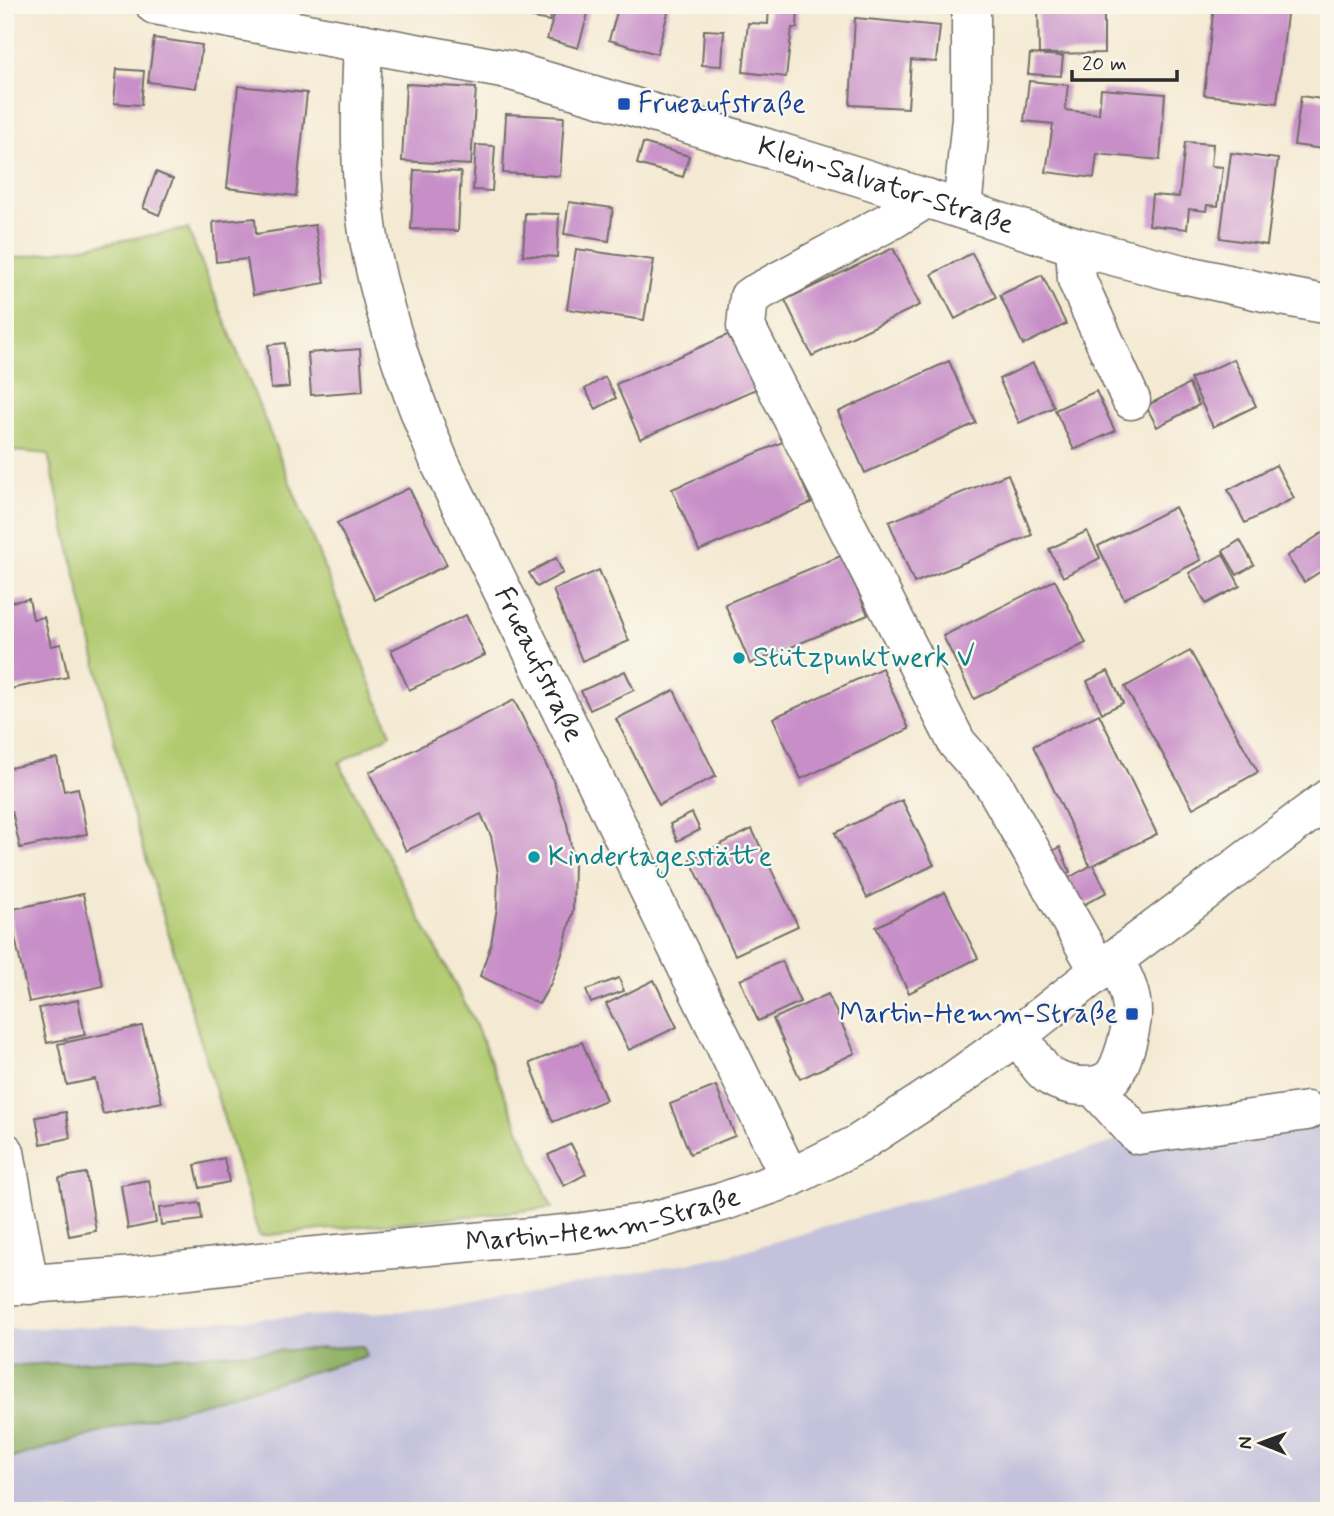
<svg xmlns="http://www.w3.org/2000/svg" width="1334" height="1516" viewBox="0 0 1334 1516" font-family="Mynerve,sans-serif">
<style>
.industrial{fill:#c3c1db}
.green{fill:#b1ca70;stroke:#6e7a4e;stroke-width:2}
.forest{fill:#8cae62;stroke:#5c6c46;stroke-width:2}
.building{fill:#c78ec8}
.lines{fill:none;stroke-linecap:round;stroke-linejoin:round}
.minor-casing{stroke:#716e66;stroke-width:41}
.minor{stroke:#fff;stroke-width:38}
.transit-dot{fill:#1a4fb4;stroke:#fbf7ec;stroke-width:2.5}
.culture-dot{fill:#0f9aa8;stroke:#fbf7ec;stroke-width:2.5}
.labels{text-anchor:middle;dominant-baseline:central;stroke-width:5;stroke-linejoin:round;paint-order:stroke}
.transit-label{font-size:28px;fill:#164399;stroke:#fbf7ec;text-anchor:start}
.street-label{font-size:28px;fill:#2b2b2b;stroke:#fbf7ec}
.culture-label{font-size:28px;fill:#0d838f;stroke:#fbf7ec;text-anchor:start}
</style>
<rect width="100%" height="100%" fill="#fbf7ec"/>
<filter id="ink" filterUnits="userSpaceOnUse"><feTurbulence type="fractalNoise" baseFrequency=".0143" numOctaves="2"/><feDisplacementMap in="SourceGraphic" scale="14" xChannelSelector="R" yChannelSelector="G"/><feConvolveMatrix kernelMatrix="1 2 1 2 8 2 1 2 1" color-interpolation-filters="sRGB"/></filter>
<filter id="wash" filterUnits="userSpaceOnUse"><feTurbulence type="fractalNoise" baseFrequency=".00686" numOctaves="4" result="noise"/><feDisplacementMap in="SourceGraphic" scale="28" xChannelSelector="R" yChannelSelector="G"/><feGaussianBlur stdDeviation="1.57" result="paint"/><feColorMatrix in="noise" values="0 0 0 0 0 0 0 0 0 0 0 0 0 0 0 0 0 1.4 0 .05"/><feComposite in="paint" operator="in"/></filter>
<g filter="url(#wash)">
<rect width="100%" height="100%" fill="#f4ead3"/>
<path class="industrial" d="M 1329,1115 L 1329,1511 L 5,1511 L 5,1329 L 112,1326 L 443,1309 L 729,1255 L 1138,1135 Z"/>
<path class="green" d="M 188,229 L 391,734 L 339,763 L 474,1021 L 552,1208 L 259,1236 L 125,788 L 48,454 L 5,450 L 5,260 Z"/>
<path class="forest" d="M 363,1346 L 367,1356 L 5,1460 L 5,1366 Z"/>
<g id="blocks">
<g class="building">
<path d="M 508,5 L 553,5 L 550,21 L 507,13 Z"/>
<path d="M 557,5 L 570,5 L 589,10 L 578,48 L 547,39 Z"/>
<path d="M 619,5 L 670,5 L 657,54 L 609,40 Z"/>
<path d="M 769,5 L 798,6 L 797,28 L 792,28 L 786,77 L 743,72 L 748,23 L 768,24 Z"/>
<path d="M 1038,5 L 1104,5 L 1104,53 L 1039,54 Z"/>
<path d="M 1214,5 L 1288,5 L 1277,103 L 1204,95 Z"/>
<path d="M 855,18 L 940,26 L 936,62 L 911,60 L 908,108 L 850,105 Z"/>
<path d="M 704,30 L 724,31 L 722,66 L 702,65 Z"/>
<path d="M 154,38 L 202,45 L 196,88 L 148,82 Z"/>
<path d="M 1030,54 L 1063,56 L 1061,76 L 1028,74 Z"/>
<path d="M 117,69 L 144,71 L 141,105 L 114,103 Z"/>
<path d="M 1029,81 L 1068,85 L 1065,110 L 1099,114 L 1101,89 L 1165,94 L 1160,160 L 1097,154 L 1094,178 L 1046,172 L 1053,124 L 1024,121 Z"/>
<path d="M 406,84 L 476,88 L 471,165 L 402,161 Z"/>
<path d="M 238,86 L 307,93 L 296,196 L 227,188 Z"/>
<path d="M 1301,96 L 1329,100 L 1329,114 L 1327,114 L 1323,149 L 1294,145 Z"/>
<path d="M 506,114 L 564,117 L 560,176 L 503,173 Z"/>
<path d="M 1185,142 L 1213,144 L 1211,166 L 1223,167 L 1218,206 L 1207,205 L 1206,211 L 1189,209 L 1187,229 L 1149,225 L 1152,195 L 1179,197 Z"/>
<path d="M 643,143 L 689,156 L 683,177 L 637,164 Z"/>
<path d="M 476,145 L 495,146 L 492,191 L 473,190 Z"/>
<path d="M 1231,153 L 1278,159 L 1267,245 L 1220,238 Z"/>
<path d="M 414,170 L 461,172 L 458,231 L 411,229 Z"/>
<path d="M 156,172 L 173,179 L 159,215 L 143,208 Z"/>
<path d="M 569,202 L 613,208 L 609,241 L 564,234 Z"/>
<path d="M 525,213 L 559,214 L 557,257 L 523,255 Z"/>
<path d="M 255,218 L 256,234 L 315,225 L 325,283 L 253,295 L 247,259 L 216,262 L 213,222 Z"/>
<path d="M 893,248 L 920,305 L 812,356 L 785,300 Z"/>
<path d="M 576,249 L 654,260 L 644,320 L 567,309 Z"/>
<path d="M 972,253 L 996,297 L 955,319 L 932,274 Z"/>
<path d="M 1042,275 L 1066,324 L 1023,345 L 1000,295 Z"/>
<path d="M 732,333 L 756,389 L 640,439 L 616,384 Z"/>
<path d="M 285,343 L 289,387 L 271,389 L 268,345 Z"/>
<path d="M 360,349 L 363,391 L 311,395 L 308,353 Z"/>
<path d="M 1234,359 L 1256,406 L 1213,427 L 1190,379 Z"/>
<path d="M 949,361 L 976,423 L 865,473 L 838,412 Z"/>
<path d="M 1033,363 L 1054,407 L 1019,423 L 999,379 Z"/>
<path d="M 605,377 L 616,398 L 596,409 L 585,389 Z"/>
<path d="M 1189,384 L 1199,405 L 1157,427 L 1146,406 Z"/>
<path d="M 1096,391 L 1115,431 L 1074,450 L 1055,410 Z"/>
<path d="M 785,441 L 811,503 L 699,551 L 672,489 Z"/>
<path d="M 1276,465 L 1294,498 L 1245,523 L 1228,490 Z"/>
<path d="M 1008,474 L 1032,535 L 914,583 L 889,522 Z"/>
<path d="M 409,488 L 447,565 L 375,600 L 337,523 Z"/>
<path d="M 1175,507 L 1201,560 L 1124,599 L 1098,546 Z"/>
<path d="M 1327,530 L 1329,533 L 1329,566 L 1304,582 L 1287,556 Z"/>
<path d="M 1087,531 L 1100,558 L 1063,577 L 1049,549 Z"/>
<path d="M 1240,540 L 1254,565 L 1237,575 L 1223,551 Z"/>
<path d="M 1223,554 L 1240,586 L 1206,604 L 1189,573 Z"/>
<path d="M 843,555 L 868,615 L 750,664 L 725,604 Z"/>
<path d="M 556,558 L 563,573 L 537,587 L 529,573 Z"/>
<path d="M 599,570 L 629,641 L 582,661 L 553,590 Z"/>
<path d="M 1055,580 L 1086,643 L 974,699 L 943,636 Z"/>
<path d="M 29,599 L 33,619 L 44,617 L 51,646 L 61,644 L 68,677 L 5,690 L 5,603 Z"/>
<path d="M 466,615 L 485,655 L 409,690 L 391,650 Z"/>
<path d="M 1190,651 L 1258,772 L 1193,808 L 1125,687 Z"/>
<path d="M 882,668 L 909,729 L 801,779 L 773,718 Z"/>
<path d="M 625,671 L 634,690 L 590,710 L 581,691 Z"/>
<path d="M 1108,671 L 1123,703 L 1102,713 L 1087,681 Z"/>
<path d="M 674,690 L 716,776 L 659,805 L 616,719 Z"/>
<path d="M 5,694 L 7,694 L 12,724 L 5,725 Z"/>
<path d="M 514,700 L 552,777 L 567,824 L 574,863 L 573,910 L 562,954 L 551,983 L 539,1004 L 480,976 L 491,944 L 497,908 L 498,873 L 491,836 L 481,814 L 406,851 L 369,772 Z"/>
<path d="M 1099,714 L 1157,834 L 1093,865 L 1107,892 L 1078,908 L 1063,881 L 1090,866 L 1033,746 Z"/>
<path d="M 57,758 L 64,791 L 78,788 L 87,834 L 20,848 L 12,811 L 5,812 L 5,769 Z"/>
<path d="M 902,800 L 934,865 L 867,898 L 835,833 Z"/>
<path d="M 692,813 L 700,830 L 677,841 L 670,824 Z"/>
<path d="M 752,829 L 798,926 L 735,955 L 690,859 Z"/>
<path d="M 1060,847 L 1070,872 L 1055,878 L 1044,855 Z"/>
<path d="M 945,892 L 978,958 L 909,993 L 876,927 Z"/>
<path d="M 83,894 L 103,986 L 29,1002 L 9,910 Z"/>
<path d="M 782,961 L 800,1002 L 758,1021 L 740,980 Z"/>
<path d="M 619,978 L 624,991 L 591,1003 L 586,990 Z"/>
<path d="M 654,980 L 677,1027 L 629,1050 L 606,1004 Z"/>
<path d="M 828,994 L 855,1053 L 800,1079 L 773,1019 Z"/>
<path d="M 78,1000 L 85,1035 L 47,1043 L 39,1008 Z"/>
<path d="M 142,1026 L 162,1102 L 103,1114 L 95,1079 L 67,1085 L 58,1044 Z"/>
<path d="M 582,1042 L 606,1100 L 553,1122 L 530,1063 Z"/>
<path d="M 716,1086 L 735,1136 L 690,1154 L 670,1104 Z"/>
<path d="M 66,1112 L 70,1138 L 41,1144 L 36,1117 Z"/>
<path d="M 571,1144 L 586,1174 L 564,1186 L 548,1155 Z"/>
<path d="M 224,1158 L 229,1182 L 200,1188 L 195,1165 Z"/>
<path d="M 86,1173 L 96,1231 L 69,1236 L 59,1178 Z"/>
<path d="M 149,1180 L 156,1223 L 128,1229 L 121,1185 Z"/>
<path d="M 200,1203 L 202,1220 L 161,1225 L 159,1208 Z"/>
</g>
</g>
</g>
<g filter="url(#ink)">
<use href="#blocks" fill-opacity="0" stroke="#716e66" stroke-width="2"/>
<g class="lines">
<defs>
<g id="minor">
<path id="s1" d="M 155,5 L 508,70 L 624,104 L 860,177 L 1075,246 L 1178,273 L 1282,296 L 1329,305"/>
<path id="s2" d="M 363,43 C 360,113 358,185 372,255 C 387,327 412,395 440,463 L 790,1178"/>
<path d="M 927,198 L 890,221 L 749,297 L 746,327 L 957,743 L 994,785 L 1099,971"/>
<path d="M 962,209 L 971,118 L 971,5"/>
<path d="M 1075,246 L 1077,280 L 1131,400"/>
<path d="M 1019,1034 C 1027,1047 1039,1070 1051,1077 C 1067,1087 1098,1091 1112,1077 C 1122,1066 1131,1031 1132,1016 C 1133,995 1124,978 1115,960"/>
<path d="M 1093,1086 L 1138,1135 L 1307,1111"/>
<path d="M 5,1152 L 29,1285"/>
<path id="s3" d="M 5,1286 L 135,1276 L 304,1257 L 576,1233 L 644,1223 L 722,1202 L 790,1178 L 858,1144 L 948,1085 L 1019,1034 L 1099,971 L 1329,798"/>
</g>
</defs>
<use href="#minor" class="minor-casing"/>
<use href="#minor" class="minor"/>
</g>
</g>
<g class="transit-dot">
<rect x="617" y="97" width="14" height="14" rx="3.5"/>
<rect x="1125" y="1007" width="14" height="14" rx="3.5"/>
</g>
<g class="culture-dot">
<circle cx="739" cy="658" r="7"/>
<circle cx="534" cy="857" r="7"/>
</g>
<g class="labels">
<g class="transit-label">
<text x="638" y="104">Frueaufstraße</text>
<text x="1118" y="1014" text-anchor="end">Martin-Hemm-Straße</text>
</g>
<g class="street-label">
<text stroke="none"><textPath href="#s1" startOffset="754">Klein-Salvator-Straße</textPath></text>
<text stroke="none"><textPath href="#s2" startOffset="656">Frueaufstraße</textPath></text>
<text stroke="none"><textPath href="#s3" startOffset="602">Martin-Hemm-Straße</textPath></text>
</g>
<g class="culture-label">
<text x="753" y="658">Stützpunktwerk V</text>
<text x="548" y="857">Kindertagesstätte</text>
</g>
</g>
<rect width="1334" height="1516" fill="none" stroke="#fbf7ec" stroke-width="28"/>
<g transform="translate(1261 1443) rotate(271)" stroke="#fbf7ec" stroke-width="5" paint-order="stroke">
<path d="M0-5L12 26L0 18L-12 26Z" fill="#2b2b2b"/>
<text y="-10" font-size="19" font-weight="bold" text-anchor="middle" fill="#2b2b2b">N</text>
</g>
<path d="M1072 70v10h105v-10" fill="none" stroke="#2b2b2b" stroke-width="3.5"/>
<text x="1082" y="70" font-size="21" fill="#2b2b2b" stroke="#fbf7ec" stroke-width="5" paint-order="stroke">20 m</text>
</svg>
